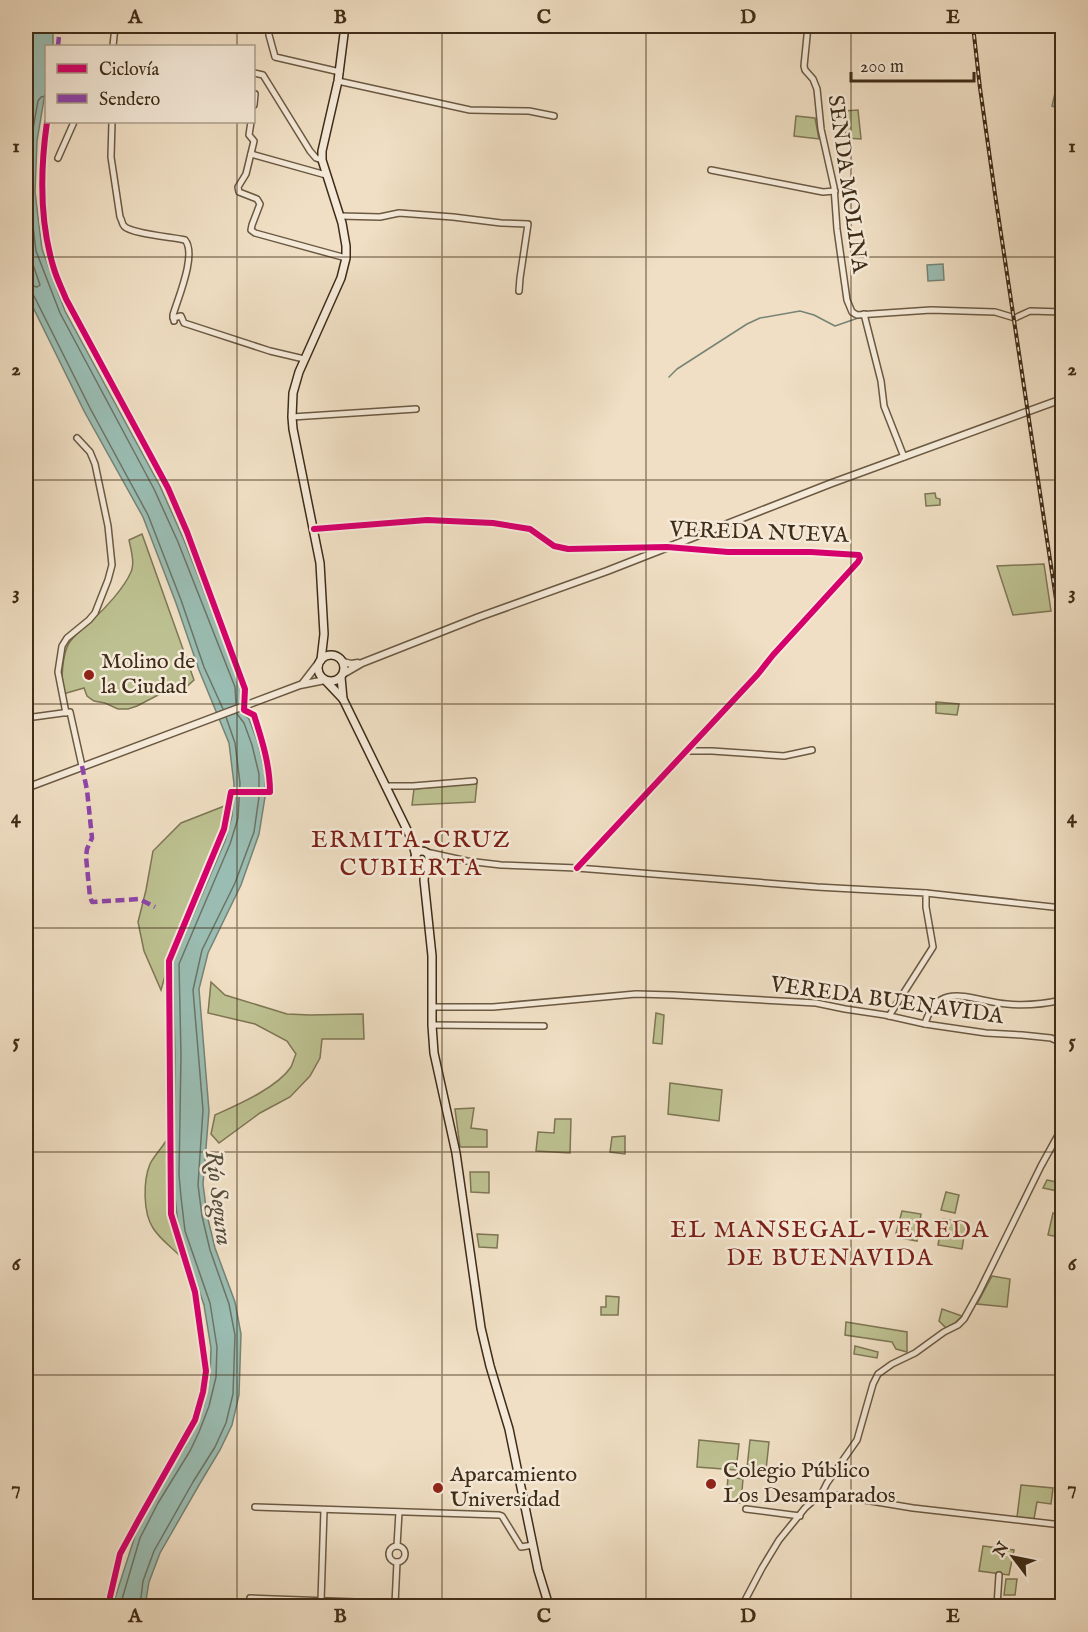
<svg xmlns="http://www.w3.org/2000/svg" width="1088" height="1632" viewBox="0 0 1088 1632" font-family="'IM FELL English',serif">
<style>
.green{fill:#bdc191;stroke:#7e7654;stroke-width:1.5}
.water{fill:#9abdb3;stroke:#768375;stroke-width:1.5}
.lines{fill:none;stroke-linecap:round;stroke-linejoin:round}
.shore{stroke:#6c7465;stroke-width:1.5}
.stream{stroke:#768375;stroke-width:1.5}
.minor-casing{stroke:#6b5942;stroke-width:8}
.tertiary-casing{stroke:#6b5942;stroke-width:9}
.secondary-casing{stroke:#3f2c17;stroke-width:10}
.minor{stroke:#f5ead9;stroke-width:5}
.tertiary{stroke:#f5ead9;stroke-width:6}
.secondary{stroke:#f5ead9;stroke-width:7}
.rail-casing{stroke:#3f2c17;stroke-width:4}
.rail{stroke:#f5ead9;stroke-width:1.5;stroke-dasharray:4.5;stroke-linecap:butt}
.quiet{stroke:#8e44ad;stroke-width:4.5;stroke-dasharray:9 4.5;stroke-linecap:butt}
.cycleway-casing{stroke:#f5ead9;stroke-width:10}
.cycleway{stroke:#d6006c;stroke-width:6}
.grid{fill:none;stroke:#3f2c17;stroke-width:1.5;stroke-opacity:0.55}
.poi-dot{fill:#8f2418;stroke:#f5ead9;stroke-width:2}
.labels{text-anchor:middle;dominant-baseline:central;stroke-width:5;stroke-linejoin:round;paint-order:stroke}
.street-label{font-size:22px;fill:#3f2c17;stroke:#f5ead9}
.poi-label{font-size:22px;fill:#3f2c17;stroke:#f5ead9;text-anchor:start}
.neighbourhood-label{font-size:24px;letter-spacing:1.5px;fill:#7a1f14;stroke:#f5ead9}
.water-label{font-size:24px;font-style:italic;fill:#56503e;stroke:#f5ead9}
.neatline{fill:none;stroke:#3f2c17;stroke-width:2}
.grid-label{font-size:20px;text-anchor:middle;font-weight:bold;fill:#3f2c17}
</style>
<rect width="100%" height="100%" fill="#f0dfc4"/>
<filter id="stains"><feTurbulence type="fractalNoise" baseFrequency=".00333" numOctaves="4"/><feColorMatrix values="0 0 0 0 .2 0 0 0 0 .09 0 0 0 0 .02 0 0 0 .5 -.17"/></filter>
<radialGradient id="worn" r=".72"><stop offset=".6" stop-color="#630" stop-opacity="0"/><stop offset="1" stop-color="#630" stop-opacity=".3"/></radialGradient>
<g class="green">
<path d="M 858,110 L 861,139 L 846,138 L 844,111 Z"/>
<path d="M 796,116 L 815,118 L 819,139 L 794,136 Z"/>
<path d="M 935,493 L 936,498 L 940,499 L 940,505 L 926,506 L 925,494 Z"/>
<path d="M 142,534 L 194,680 L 183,690 L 162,693 L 137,706 L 128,709 L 118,709 L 105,703 L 94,701 L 87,696 L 84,688 L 63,694 C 61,681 62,655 69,643 C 75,634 84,627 92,620 C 105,609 124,588 131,572 C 135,563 131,550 129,540 Z"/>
<path d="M 1044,564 L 1051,611 L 1013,615 L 997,566 Z"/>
<path d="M 936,702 L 959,704 L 957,715 L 936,713 Z"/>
<path d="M 477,783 L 475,802 L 412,805 L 414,789 Z"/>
<path d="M 227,805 L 223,829 L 179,927 L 161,990 L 144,951 L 138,922 L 146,890 L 153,851 L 181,823 Z"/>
<path d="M 211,982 L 225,995 L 287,1014 L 310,1015 L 363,1014 L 364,1039 L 322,1039 L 320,1058 L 310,1076 L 290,1097 L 260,1113 L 219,1143 L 211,1134 L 215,1115 C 237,1105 277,1088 291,1067 C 293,1063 294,1058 296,1054 L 287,1041 L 255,1024 L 208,1013 Z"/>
<path d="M 656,1013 L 664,1015 L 662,1044 L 653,1043 Z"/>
<path d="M 670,1083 L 722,1090 L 719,1121 L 668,1114 Z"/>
<path d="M 474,1108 L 471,1128 L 487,1130 L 487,1147 L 460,1147 L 455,1109 Z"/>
<path d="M 555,1119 L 571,1119 L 570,1153 L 536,1151 L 538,1132 L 554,1133 Z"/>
<path d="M 625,1136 L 625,1154 L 610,1152 L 612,1137 Z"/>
<path d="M 166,1141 L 169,1215 L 179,1255 C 171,1247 159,1238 153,1228 C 143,1213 143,1181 150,1164 C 154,1156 161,1149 166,1141 Z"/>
<path d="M 470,1172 L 489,1172 L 489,1193 L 471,1192 Z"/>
<path d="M 1047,1180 L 1062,1183 L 1062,1192 L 1043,1188 Z"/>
<path d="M 946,1192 L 959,1195 L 955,1213 L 941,1210 Z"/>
<path d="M 902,1211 L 921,1214 L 917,1241 L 895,1237 Z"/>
<path d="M 1053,1213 L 1062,1215 L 1059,1237 L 1048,1235 Z"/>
<path d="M 943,1219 L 966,1223 L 962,1249 L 938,1245 Z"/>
<path d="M 477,1234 L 498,1235 L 497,1248 L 479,1247 Z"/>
<path d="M 992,1276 L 1010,1279 L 1007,1307 L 977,1304 Z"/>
<path d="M 606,1296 L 619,1297 L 618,1315 L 601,1315 L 601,1307 L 606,1307 Z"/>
<path d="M 942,1309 L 962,1316 L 955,1323 L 946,1328 L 939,1321 Z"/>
<path d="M 846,1322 L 907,1332 L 907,1352 L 896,1349 L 892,1342 L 845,1335 Z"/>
<path d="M 855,1346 L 878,1352 L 877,1358 L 854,1354 Z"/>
<path d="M 699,1440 L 739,1444 L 736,1470 L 697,1467 Z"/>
<path d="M 750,1440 L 769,1442 L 766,1470 L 747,1468 Z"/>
<path d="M 728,1477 L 743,1479 L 741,1503 L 726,1502 Z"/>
<path d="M 1021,1485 L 1053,1488 L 1051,1504 L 1037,1502 L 1034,1519 L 1017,1517 Z"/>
<path d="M 983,1546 L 1014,1550 L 1009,1575 L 979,1571 Z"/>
<path d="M 1006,1579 L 1017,1579 L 1015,1595 L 1004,1595 Z"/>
</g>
<g class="water">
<path d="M 26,26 L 53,26 L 53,46 L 46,46 L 46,87 L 37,141 L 35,192 L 42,249 L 65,311 L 160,486 L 184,540 L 241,686 L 243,713 L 249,719 L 258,743 L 265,773 L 265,797 L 259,834 L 241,885 L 208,953 L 199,989 L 209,1111 L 203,1184 L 207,1215 L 215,1248 L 235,1302 L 241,1334 L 239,1395 L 232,1425 L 220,1450 L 199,1485 L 160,1553 L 149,1582 L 145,1606 L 114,1606 L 114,1601 L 135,1536 L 152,1500 L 185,1447 L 193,1430 L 204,1405 L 210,1376 L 211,1348 L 204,1305 L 179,1232 L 175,1197 L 173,1176 L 175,1056 L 173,962 L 225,841 L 232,816 L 234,784 L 229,743 L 199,670 L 176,603 L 143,517 L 84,411 L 26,293 Z"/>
<path d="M 1058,92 L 1062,93 L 1062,110 L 1052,106 L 1055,93 Z"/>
<path d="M 943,264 L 944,280 L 928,281 L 927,265 Z"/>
</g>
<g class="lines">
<g class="shore">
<path d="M 46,96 L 41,97 L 38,101 L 31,140 L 29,192 L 36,251 L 60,313 L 154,489 L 178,542 L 235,687 L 236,704"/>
<path d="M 26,227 L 29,253 L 40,285 L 37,287 L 26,284"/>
<path d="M 26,292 L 30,293 L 34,296 L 90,408 L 148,515 L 181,600 L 204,667 L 223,709"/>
<path d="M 120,1606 L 140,1538 L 158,1503 L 190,1451 L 199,1432 L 209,1406 L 216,1377 L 217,1347 L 210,1303 L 185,1231 L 181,1197 L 179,1175 L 181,1055 L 179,964 L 230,844 L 238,818 L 240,783 L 235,743 L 226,717"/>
<path d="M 140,1606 L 143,1581 L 154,1551 L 193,1482 L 215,1447 L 226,1423 L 233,1394 L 235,1335 L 229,1304 L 210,1250 L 202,1216 L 198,1185 L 203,1110 L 193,990 L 202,950 L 235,883 L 254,832 L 259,797 L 259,774 L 252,745 L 244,723 L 237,714"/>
</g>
<g class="stream">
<path d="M 1022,317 L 1031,314 L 1050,314"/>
<path d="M 669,377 L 677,369 L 747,324 L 760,318 L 800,311 L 814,315 L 835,326 L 861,317"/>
</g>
<defs>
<g id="minor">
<path d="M 808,26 L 804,66 L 805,70 L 813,79 L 817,89 L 821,129 L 834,187 L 837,229 L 847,300 L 852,312 L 857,315 L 931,310 L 995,312 L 1015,318 L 1030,311 L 1062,312"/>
<path d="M 269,35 L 275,57 L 340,72"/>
<path d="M 113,46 L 115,26"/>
<path d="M 254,73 L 263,75 L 310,151 L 316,158 L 322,160"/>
<path d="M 338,81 L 470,110 L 529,111 L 554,116"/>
<path d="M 254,105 L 255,94"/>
<path d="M 112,122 L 111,157 L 120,217 C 122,220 122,224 124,226 C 131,234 172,237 185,240 C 197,254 178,298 173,315 L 174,321"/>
<path d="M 251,122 L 249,135 L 254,141 L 246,174 L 238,187 L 239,192 L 257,199 L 260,204 L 252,225 L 251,230 L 255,233 L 346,258"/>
<path d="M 251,154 L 326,175"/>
<path d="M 58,158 L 74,122"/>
<path d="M 711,170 L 823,192 L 835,191"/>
<path d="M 340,216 L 380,217 L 399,213 L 453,217 L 501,223 L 528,224 L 520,278 L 519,291"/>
<path d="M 864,314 L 881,381 L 884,406 L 904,457"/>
<path d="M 173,318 L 181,316 L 184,323 L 270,351 L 304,359"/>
<path d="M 292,417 L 416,409"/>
<path d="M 314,529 L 427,520 L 493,523 L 530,529 L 554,546 L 568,549 L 667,547 L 728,552 L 811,552 L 859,555 L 860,558 L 858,562 L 773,655 L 758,674 L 577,868"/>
<path d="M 66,713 L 58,672 L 62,646 L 67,638 L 89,620 L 95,613 L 108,580 L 112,565 L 108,526 L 95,464 L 90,452 L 77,438"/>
<path d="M 26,718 L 70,712 L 82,766"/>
<path d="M 687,751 L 712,751 L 784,756 L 812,750"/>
<path d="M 385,786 L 413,786 L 474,781"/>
<path d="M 426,852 L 467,861 L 501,865 L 577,868 L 817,887 L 926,893 L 926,907 L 933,947 L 889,1016"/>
<path d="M 926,893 L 1062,908"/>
<path d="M 432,1007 L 493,1007 L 636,994 L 673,995 L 816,1003 L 845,1009 L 885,1015 L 925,1024 L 986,1033 L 1022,1035 L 1051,1038 L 1062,1043"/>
<path d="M 925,1024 C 938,978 974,1002 1007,1004 C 1026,1006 1044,1004 1062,1000"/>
<path d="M 432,1025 L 544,1026"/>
<path d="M 822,1493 L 913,1508 L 1062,1525"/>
<path d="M 255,1507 L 499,1515 L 502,1516 L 521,1547 L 533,1545"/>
<path d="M 746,1509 L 800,1516"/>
<circle cx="397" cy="1554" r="8"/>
<path d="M 397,1546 L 399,1512"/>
<path d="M 250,1598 L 464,1606"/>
<path d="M 321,1601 L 324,1510"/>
<path d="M 395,1604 L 397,1562"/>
<path d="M 742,1606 L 762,1568 L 779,1540 L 805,1508 L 822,1493 L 827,1483 L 857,1440 L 873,1384 L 878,1374 L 892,1364 L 915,1353 L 944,1332 L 958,1325 L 964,1319 L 979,1292 L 1041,1166 L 1062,1128"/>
<path d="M 786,1606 L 786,1605"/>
<path d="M 997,1606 L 999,1575"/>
</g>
<g id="tertiary">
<path d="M 343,662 L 351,664 L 358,663"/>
<path d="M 343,674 L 362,663 L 479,617 L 607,571 L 832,483 L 1062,399"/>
<path d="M 303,683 L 320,661"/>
<path d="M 26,788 L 300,685 L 325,680"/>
</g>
<g id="secondary">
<circle cx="331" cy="668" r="13"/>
<path d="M 321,660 L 324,634 L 320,563 L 293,429 L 292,417 L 293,393 L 299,372 L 341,278 L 346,258 L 346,246 L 342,223 L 322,160 L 322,151 L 338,81 L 345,26"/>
<path d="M 341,677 L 343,699"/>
<path d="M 326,681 L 343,699 L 411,838 L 416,856"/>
<circle cx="422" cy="858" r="7"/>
<path d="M 426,863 L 424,880 L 432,956 L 432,1025 L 434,1053 L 456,1153 L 481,1328 L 490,1366 L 509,1429 L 538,1570 L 549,1606"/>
</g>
</defs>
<use href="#minor" class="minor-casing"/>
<use href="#tertiary" class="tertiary-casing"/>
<use href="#secondary" class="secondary-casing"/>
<use href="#minor" class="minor"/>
<use href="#tertiary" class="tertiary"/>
<use href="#secondary" class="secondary"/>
<defs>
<path id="rail" d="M 973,26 L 980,88 L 995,194 L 1062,639"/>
</defs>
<use href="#rail" class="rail-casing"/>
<use href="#rail" class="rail"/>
<g class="quiet">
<path d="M 58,46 L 60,26"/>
<path d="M 82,766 L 87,790 L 92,838 L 87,849 L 86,857 L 90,897 L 92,902 L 139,899 L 155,907"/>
</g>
<defs>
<g id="cycleway">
<path d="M 47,122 C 40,171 39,221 54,269 C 57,279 62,289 66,299 L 168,488 L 187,532 L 245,689 L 244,710 L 254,715 C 262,740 270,765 270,792 L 231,792 L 224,829 L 169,961 L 171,1214 L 195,1292 L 206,1371 L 203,1392 L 195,1420 L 139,1519 L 120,1554 L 110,1597 L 109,1606"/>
<path d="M 314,529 L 427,520 L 493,523 L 530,529 L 554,546 L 568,549 L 667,547 L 728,552 L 811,552 L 859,555 L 860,558 L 858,562 L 773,655 L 758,674 L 577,868"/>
</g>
</defs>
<use href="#cycleway" class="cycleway-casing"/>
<use href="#cycleway" class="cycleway"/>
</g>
<path class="grid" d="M 237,26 L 237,46M 442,26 L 442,1606M 646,26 L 646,1606M 851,26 L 851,1606M 237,122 L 237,1606M 26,257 L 1062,257M 26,480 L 1062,480M 26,704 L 1062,704M 26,928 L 1062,928M 26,1152 L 1062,1152M 26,1375 L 1062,1375"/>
<g class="poi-dot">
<circle cx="89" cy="675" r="6"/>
<circle cx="711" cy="1484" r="6"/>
<circle cx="438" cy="1488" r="6"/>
</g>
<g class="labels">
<g class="street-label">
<text transform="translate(847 184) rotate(82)">SENDA MOLINA</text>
<text transform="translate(759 533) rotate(2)">VEREDA NUEVA</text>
<text transform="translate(887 1001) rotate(8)">VEREDA BUENAVIDA</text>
</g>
<g class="poi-label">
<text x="101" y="662">Molino de<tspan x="101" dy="25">la Ciudad</tspan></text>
<text x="723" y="1471">Colegio Público<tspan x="723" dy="25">Los Desamparados</tspan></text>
<text x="450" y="1475">Aparcamiento<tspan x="450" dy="25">Universidad</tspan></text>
</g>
<g class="neighbourhood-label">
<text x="411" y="840">ERMITA-CRUZ<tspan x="411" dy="28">CUBIERTA</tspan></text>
<text x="830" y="1230">EL MANSEGAL-VEREDA<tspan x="830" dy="28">DE BUENAVIDA</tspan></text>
</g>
<g class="water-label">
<text transform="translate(218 1198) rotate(83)">Río Segura</text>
</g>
</g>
<rect width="1088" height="1632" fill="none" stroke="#f0dfc4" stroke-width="66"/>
<rect x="45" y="45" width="210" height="78" fill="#f5ead9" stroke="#ac9e8b" stroke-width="1.5"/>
<rect x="57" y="64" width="30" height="9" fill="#d6006c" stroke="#ac9e8b" stroke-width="1.5"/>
<text x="99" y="75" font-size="18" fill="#3f2c17">Ciclovía</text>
<rect x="57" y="94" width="30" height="9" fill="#8e44ad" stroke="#ac9e8b" stroke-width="1.5"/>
<text x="99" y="105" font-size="18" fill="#3f2c17">Sendero</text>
<g transform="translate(1013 1557) rotate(302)" stroke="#f5ead9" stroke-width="4.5" paint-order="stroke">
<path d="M0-4.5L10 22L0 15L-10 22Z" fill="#3f2c17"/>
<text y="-9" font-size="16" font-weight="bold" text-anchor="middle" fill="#3f2c17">N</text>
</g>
<path d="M851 72v9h123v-9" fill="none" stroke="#3f2c17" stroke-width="3"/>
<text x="860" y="72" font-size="18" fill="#3f2c17" stroke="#f5ead9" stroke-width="4.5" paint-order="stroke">200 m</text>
<rect x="33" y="33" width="1022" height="1566" class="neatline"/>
<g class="grid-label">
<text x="135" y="23">A</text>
<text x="340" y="23">B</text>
<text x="544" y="23">C</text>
<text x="748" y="23">D</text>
<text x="953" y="23">E</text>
<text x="16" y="152">1</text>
<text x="1072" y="152">1</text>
<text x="16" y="375">2</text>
<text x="1072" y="375">2</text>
<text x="16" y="599">3</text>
<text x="1072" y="599">3</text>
<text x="16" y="823">4</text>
<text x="1072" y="823">4</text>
<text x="16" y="1047">5</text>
<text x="1072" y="1047">5</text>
<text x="16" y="1270">6</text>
<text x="1072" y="1270">6</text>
<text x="16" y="1494">7</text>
<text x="1072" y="1494">7</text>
<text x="135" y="1622">A</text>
<text x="340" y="1622">B</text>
<text x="544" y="1622">C</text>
<text x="748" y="1622">D</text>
<text x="953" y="1622">E</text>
</g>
<rect width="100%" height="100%" filter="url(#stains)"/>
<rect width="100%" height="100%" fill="url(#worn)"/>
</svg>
